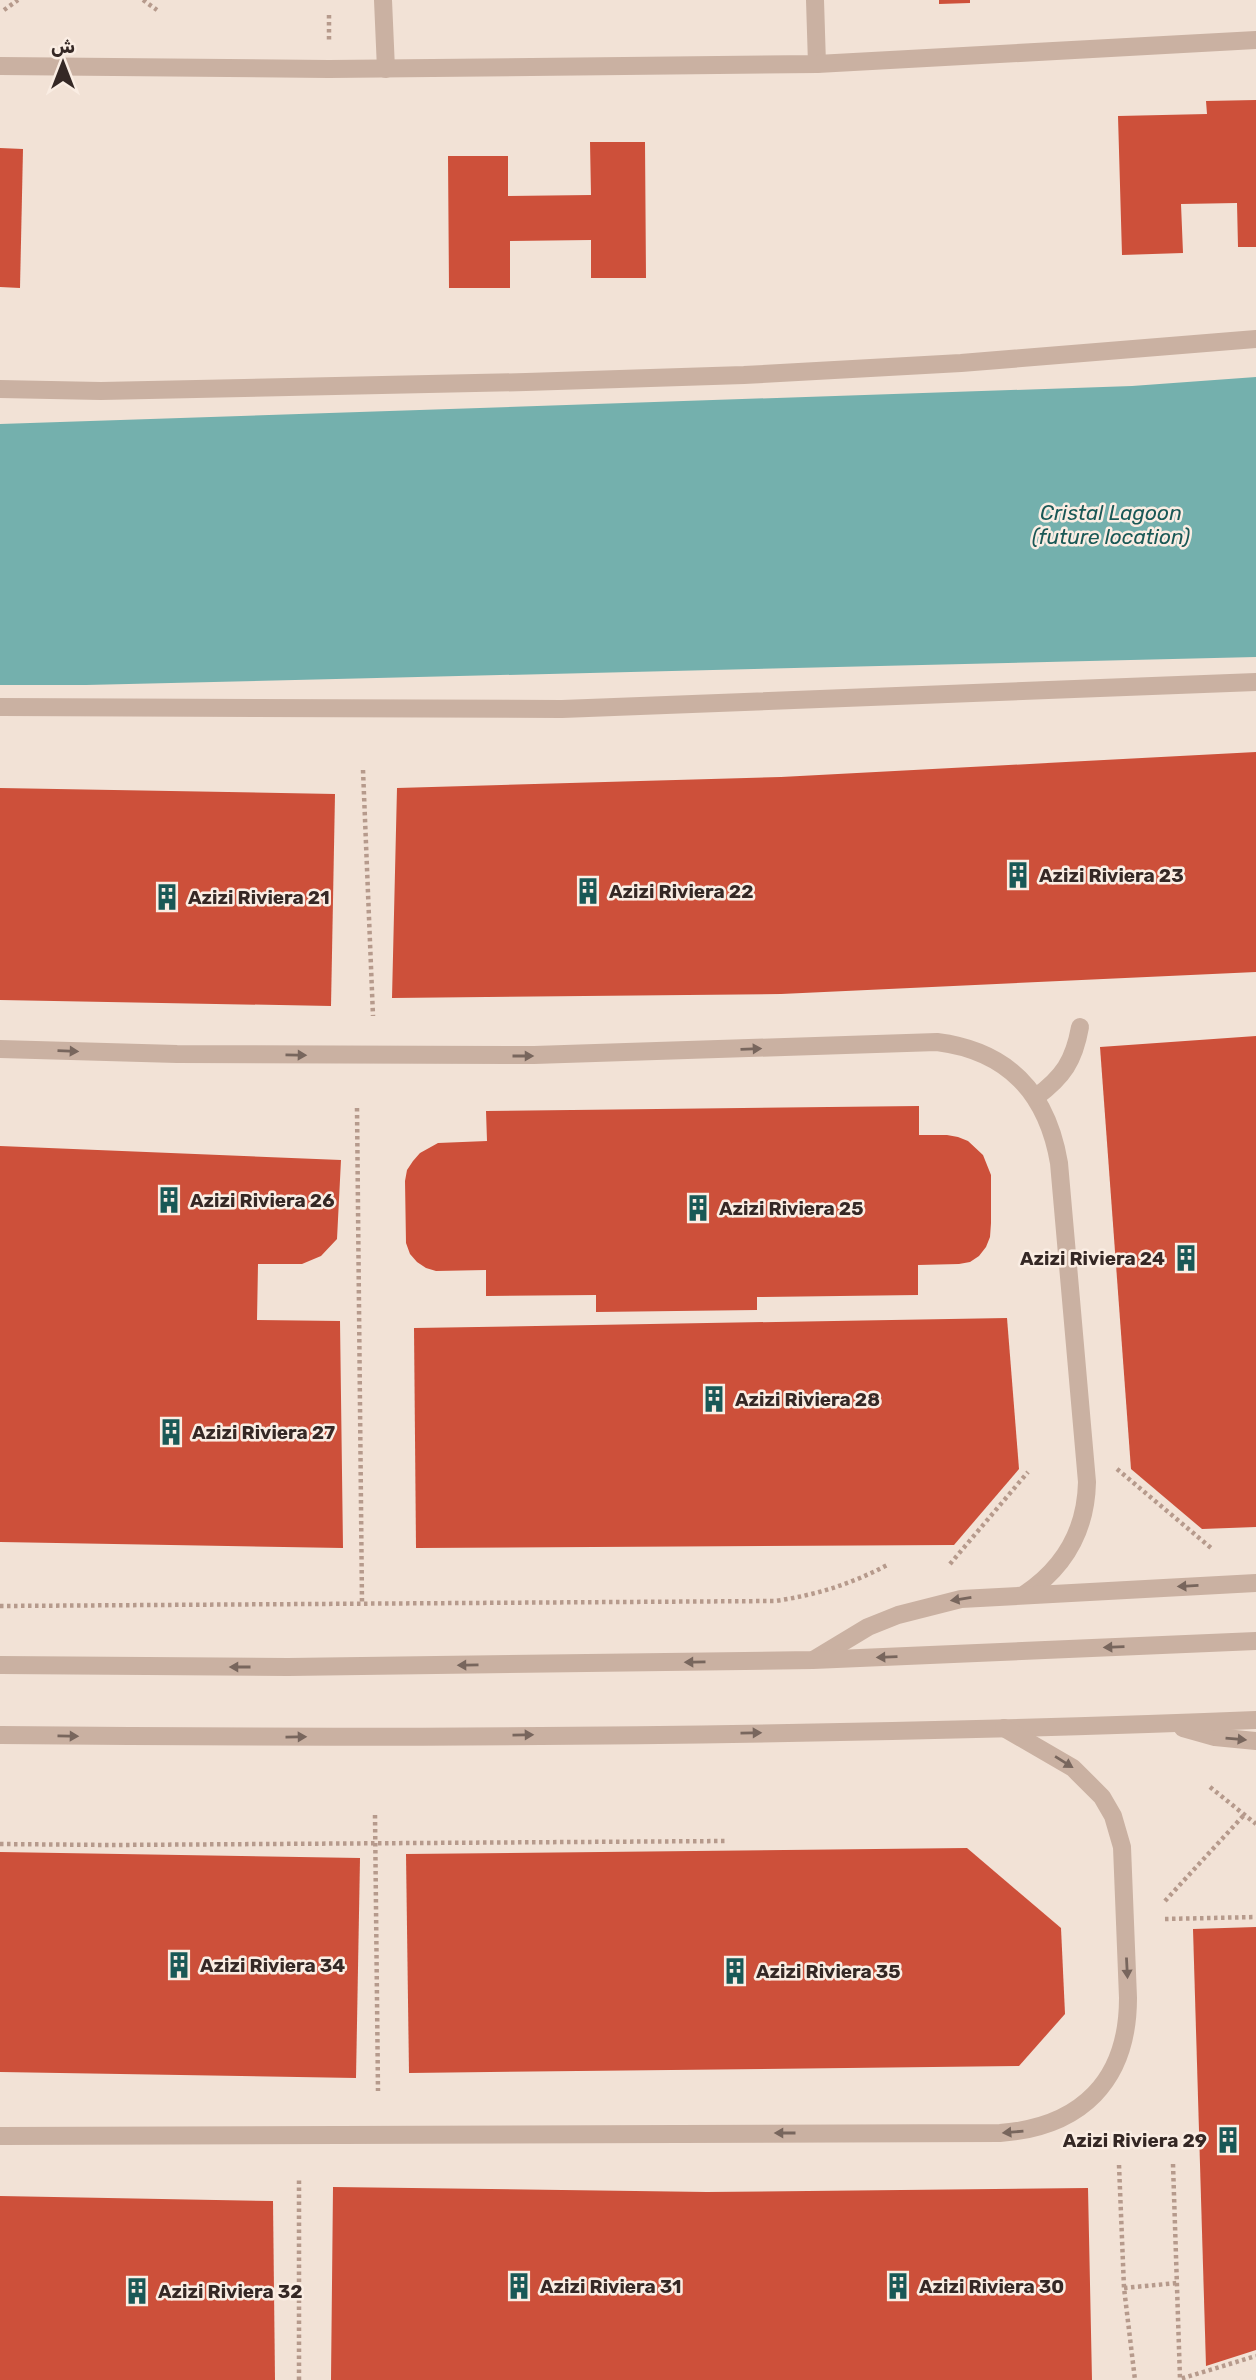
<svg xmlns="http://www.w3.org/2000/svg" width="1256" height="2380" viewBox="0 0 1256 2380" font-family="Rubik,Cairo,sans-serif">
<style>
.water{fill:#74b0ad}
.building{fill:#cd503a}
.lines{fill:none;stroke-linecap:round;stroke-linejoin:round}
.path{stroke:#b69a8c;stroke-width:4.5;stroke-dasharray:3.5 3.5;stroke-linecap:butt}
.minor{stroke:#cab1a2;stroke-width:18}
.oneway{fill:#78665d}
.labels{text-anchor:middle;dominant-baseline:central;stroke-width:5;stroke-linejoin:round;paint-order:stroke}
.poi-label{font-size:19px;font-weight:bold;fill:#352825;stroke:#faede3;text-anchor:start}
.water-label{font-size:21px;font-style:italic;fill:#195856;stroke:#faede3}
</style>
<rect width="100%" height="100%" fill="#f2e2d6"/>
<path class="water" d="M 1256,377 L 1256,657 L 86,685 L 0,685 L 0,424 L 1132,386 Z"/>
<g class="building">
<path d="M 939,0 L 970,0 L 970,3 L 939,4 Z"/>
<path d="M 1256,100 L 1256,247 L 1238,247 L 1237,203 L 1181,204 L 1183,253 L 1122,255 L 1118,116 L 1207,114 L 1206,101 Z"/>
<path d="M 590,142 L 645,142 L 646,278 L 591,278 L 591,240 L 510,241 L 510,288 L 449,288 L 448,156 L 508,156 L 508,196 L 591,195 Z"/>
<path d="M 0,148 L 23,149 L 20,288 L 0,287 Z"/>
<path d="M 1256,752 L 1256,972 L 781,994 L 392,998 L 397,788 L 781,777 Z"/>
<path d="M 0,788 L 335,794 L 331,1006 L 0,1000 Z"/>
<path d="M 1256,1036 L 1256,1527 L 1202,1529 L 1131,1469 L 1100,1047 Z"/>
<path d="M 919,1106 L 919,1135 L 947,1135 L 958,1137 L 968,1141 L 983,1155 L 991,1175 L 991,1223 L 990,1237 L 986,1247 L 979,1256 L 970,1262 L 959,1264 L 918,1265 L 918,1295 L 757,1297 L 757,1310 L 596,1312 L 596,1295 L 486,1296 L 486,1270 L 436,1271 L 426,1268 L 417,1262 L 410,1254 L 406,1243 L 405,1181 L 407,1170 L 413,1161 L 420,1153 L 438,1143 L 487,1141 L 486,1111 Z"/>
<path d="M 0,1146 L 341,1160 L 337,1239 L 321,1256 L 302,1264 L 258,1264 L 257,1320 L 340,1321 L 343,1548 L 0,1542 Z"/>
<path d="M 1007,1318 L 1019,1469 L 954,1545 L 416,1548 L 414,1328 Z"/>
<path d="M 967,1848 L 1061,1928 L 1065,2014 L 1019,2066 L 409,2073 L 406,1854 Z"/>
<path d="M 0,1852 L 360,1858 L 356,2078 L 0,2072 Z"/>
<path d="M 1256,1927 L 1256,2350 L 1206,2366 L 1193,1929 Z"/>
<path d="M 333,2187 L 707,2192 L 1088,2188 L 1092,2380 L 331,2380 Z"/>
<path d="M 0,2196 L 273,2201 L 275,2380 L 0,2380 Z"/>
</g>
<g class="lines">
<g class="path">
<path d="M 143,0 L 157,10"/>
<path d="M 4,10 L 18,0"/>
<path d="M 329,15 L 329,42"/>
<path d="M 363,770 L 373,1016"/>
<path d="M 357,1108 L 362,1604"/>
<path d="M 1117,1469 L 1211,1548"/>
<path d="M 950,1564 L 1028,1472"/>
<path d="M 0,1606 L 775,1601 C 816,1595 852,1584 889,1564"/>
<path d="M 1210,1787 L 1256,1824"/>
<path d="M 375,1815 L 378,2091"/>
<path d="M 0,1844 L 111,1845 L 728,1841"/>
<path d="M 1165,1901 L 1244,1815"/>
<path d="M 1165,1919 L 1256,1917"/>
<path d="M 1173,2164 L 1180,2379 L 1256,2356"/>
<path d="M 1119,2165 L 1124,2288 L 1135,2380"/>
<path d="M 1124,2288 L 1177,2283"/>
<path d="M 299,2380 L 299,2179"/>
</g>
<g class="minor">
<path d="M 383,0 L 386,69"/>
<path d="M 815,0 L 817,64"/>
<path d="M 0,66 L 329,69 L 817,64 L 1256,40"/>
<path d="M 0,389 L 101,391 L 526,382 L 744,375 L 961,363 L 1256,339"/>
<path d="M 0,707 L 562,709 L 1256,682"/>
<path d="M 0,1049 L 177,1054 L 534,1055 L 937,1042 C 1008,1051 1047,1093 1059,1163 L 1087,1482 C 1086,1530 1065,1567 1025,1594"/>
<path d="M 1036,1097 C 1063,1077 1074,1061 1080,1027"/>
<path d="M 815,1659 L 868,1627 L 898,1615 L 961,1599 L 1256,1583"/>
<path d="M 0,1665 L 288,1667 L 813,1660 L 1256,1641"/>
<path d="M 1183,1728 L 1215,1737 L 1256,1741"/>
<path d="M 0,1735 C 419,1739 838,1737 1256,1720"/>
<path d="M 0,2136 L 1000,2133 C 1081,2127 1128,2081 1128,1998 L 1122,1847 L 1113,1816 L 1102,1797 L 1073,1768 L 1004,1728"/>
</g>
</g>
<defs><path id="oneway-solid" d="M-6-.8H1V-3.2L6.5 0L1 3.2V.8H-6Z" transform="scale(1.75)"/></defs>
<g class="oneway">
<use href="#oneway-solid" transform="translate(751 1049) rotate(-2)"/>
<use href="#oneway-solid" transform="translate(68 1051) rotate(2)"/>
<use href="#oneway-solid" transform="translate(296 1055) rotate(1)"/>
<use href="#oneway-solid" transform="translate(523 1056)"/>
<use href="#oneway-solid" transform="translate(1188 1586) rotate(177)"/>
<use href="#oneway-solid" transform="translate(961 1599) rotate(171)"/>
<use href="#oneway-solid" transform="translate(1114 1647) rotate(178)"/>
<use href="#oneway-solid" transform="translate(887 1657) rotate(178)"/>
<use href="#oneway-solid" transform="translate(695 1662) rotate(179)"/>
<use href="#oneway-solid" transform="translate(468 1665) rotate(179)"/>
<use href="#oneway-solid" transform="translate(240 1667) rotate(-180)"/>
<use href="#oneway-solid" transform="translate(751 1733) rotate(-1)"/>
<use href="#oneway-solid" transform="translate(523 1735) rotate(-1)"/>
<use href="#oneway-solid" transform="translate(68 1736) rotate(1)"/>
<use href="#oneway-solid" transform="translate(296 1737) rotate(-1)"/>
<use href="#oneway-solid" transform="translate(1236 1739) rotate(5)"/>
<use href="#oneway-solid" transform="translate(1064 1762) rotate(32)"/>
<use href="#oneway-solid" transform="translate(1127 1968) rotate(87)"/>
<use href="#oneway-solid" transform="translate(1013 2132) rotate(175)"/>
<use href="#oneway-solid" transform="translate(785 2133) rotate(180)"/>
</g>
<defs>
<symbol id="building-bare" viewBox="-9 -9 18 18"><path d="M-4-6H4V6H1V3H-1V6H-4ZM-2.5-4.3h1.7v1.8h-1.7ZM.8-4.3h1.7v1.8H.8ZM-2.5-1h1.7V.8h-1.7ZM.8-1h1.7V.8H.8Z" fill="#195856" stroke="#faede3" stroke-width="2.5" paint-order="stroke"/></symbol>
</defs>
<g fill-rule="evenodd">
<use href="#building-bare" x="999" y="856" width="38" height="38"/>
<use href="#building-bare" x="569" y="872" width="38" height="38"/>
<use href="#building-bare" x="148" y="878" width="38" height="38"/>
<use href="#building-bare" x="150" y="1181" width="38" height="38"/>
<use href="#building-bare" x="679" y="1189" width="38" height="38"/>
<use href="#building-bare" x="1167" y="1239" width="38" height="38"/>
<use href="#building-bare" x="695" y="1380" width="38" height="38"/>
<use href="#building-bare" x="152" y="1413" width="38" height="38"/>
<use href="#building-bare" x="160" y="1946" width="38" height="38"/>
<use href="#building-bare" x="716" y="1952" width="38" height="38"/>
<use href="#building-bare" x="1209" y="2121" width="38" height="38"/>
<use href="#building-bare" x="500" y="2267" width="38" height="38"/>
<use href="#building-bare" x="879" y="2267" width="38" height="38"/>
<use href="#building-bare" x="118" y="2272" width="38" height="38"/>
</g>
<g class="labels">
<g class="poi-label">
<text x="1039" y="875">Azizi Riviera 23</text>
<text x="609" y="891">Azizi Riviera 22</text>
<text x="188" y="897">Azizi Riviera 21</text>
<text x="190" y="1200">Azizi Riviera 26</text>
<text x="719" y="1208">Azizi Riviera 25</text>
<text x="1165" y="1258" text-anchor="end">Azizi Riviera 24</text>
<text x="735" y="1399">Azizi Riviera 28</text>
<text x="192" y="1432">Azizi Riviera 27</text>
<text x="200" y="1965">Azizi Riviera 34</text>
<text x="756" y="1971">Azizi Riviera 35</text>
<text x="1207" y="2140" text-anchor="end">Azizi Riviera 29</text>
<text x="540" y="2286">Azizi Riviera 31</text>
<text x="919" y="2286">Azizi Riviera 30</text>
<text x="158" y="2291">Azizi Riviera 32</text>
</g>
<g class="water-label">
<text x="1111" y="512">Cristal Lagoon<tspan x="1111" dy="24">(future location)</tspan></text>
</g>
</g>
<g transform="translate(63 63)" stroke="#faede3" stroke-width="5" paint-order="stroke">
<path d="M0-5L12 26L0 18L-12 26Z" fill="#352825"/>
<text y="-10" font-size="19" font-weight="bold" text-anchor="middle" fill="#352825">ش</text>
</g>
</svg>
